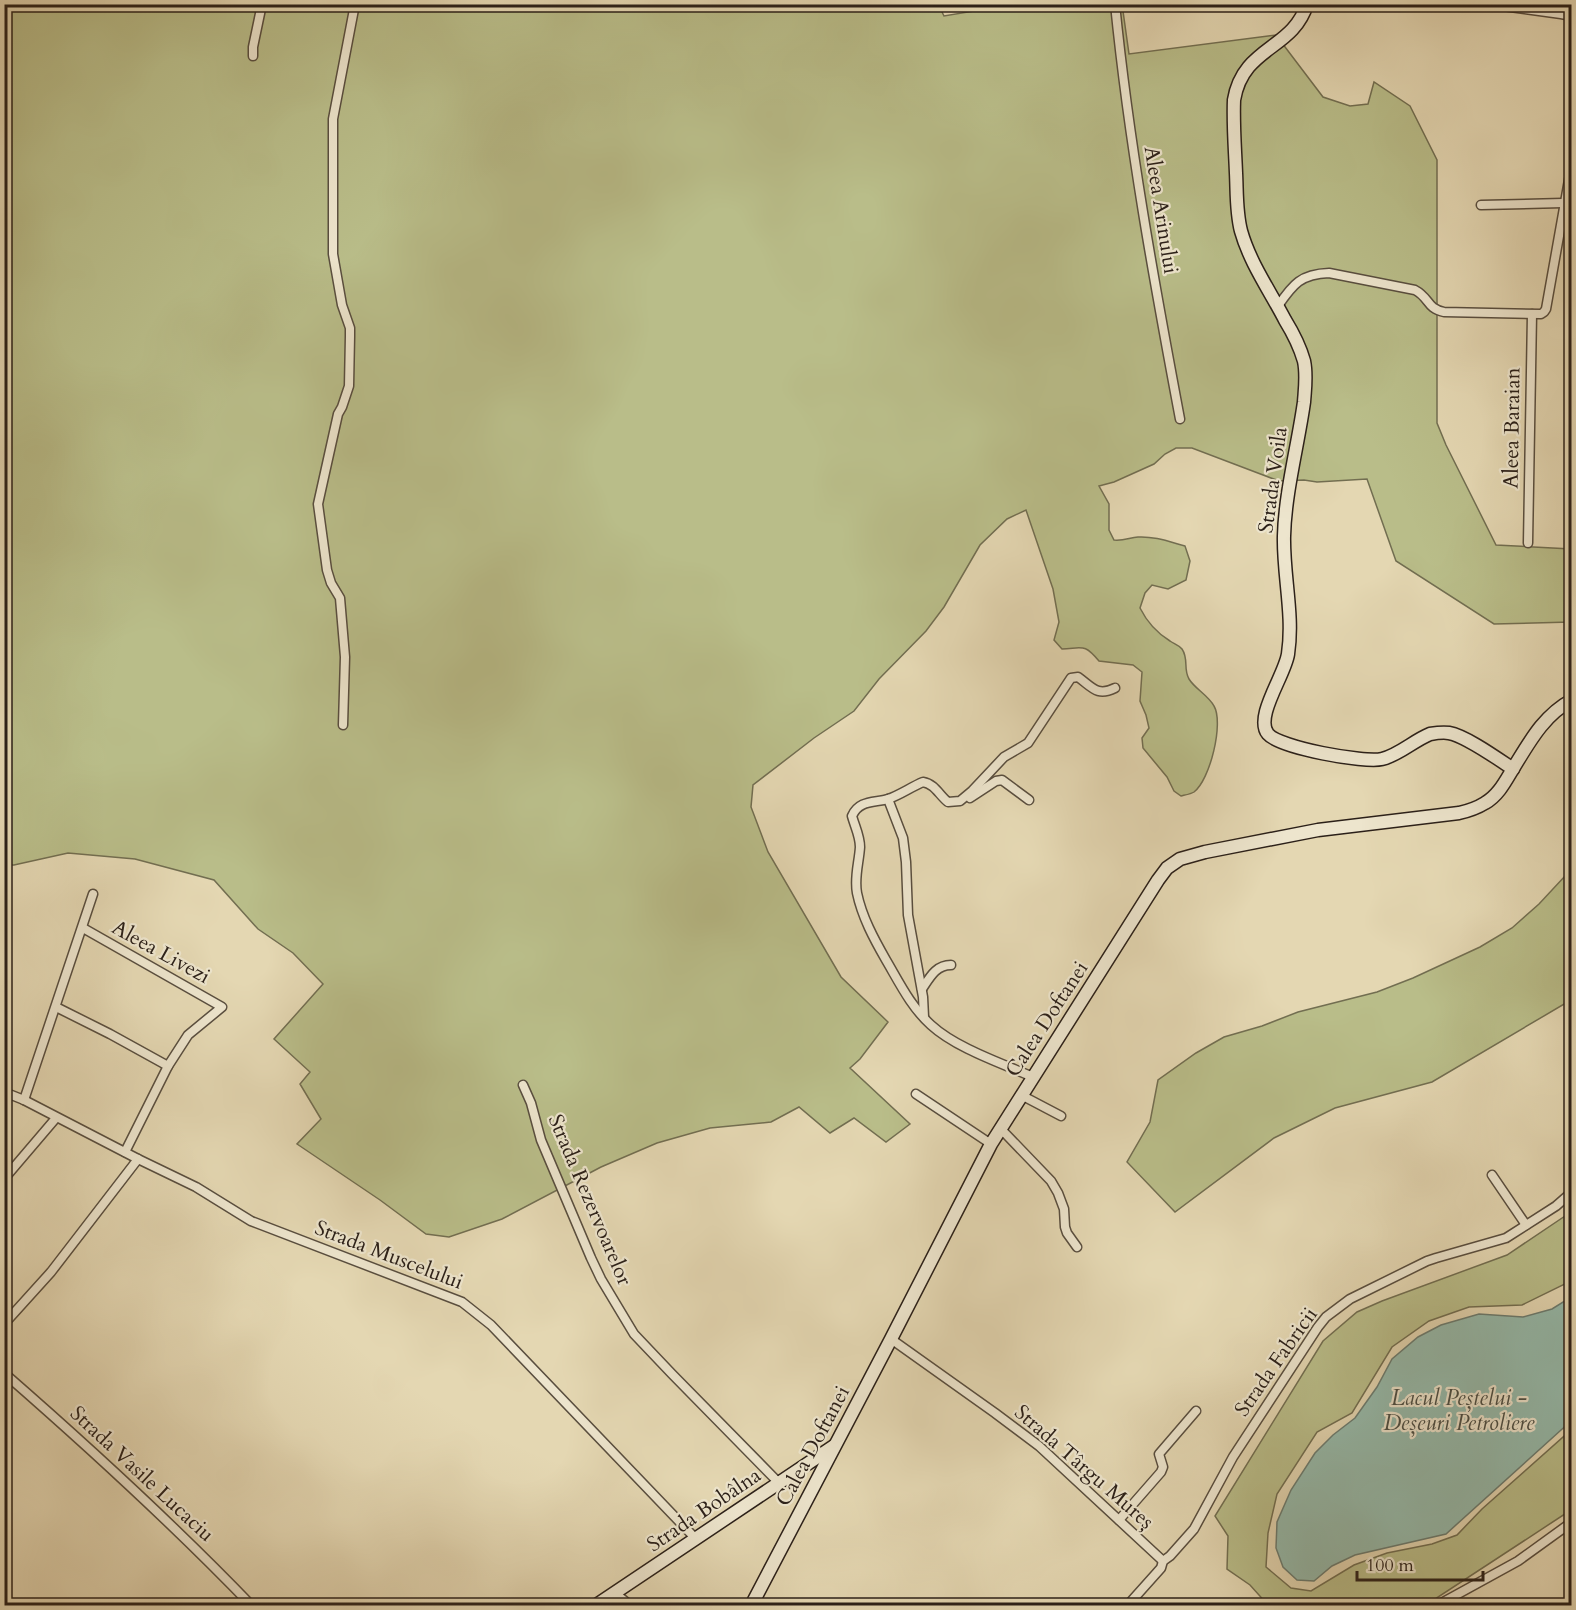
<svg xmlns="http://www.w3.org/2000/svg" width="1576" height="1610" viewBox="0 0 1576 1610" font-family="Cardo,serif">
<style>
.green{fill:#b9bd89;stroke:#726e51;stroke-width:1.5}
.water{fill:#95baab;stroke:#6b7c71;stroke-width:1.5}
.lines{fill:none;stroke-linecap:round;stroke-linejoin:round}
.street-casing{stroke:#594e3f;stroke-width:11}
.secondary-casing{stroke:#2b2019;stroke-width:15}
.street{stroke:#ede5cd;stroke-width:8}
.secondary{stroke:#ede5cd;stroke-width:12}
.labels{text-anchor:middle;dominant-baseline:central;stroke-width:4.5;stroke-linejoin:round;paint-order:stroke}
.street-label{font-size:21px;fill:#2b2019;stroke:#ede5cd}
.water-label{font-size:22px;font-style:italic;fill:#4b4e45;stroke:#ede5cd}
</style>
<rect width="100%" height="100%" fill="#e4d7b2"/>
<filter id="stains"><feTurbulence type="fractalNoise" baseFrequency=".00333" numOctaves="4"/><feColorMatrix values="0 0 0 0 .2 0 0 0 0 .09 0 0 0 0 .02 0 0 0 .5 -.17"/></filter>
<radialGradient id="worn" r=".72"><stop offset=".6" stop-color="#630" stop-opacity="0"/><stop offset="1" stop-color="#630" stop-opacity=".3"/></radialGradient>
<g class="green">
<path d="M 938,4 L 944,16 L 1010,5 L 1122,4 L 1129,54 L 1276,35 L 1323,97 L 1350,106 L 1368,104 L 1374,82 L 1410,106 L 1437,160 L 1437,423 L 1446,445 L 1496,545 L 1571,549 L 1571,622 L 1494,624 L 1396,561 L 1367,479 L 1317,482 L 1304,480 L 1279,481 L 1192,448 L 1176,448 L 1165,454 L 1154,464 L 1114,482 L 1099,486 L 1109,504 L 1109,530 L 1114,540 C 1123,541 1129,538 1138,537 C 1154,536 1170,542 1185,546 L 1190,561 L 1186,580 L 1168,589 L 1152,585 L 1145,593 L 1140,608 C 1147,622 1157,633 1170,641 C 1174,644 1179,645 1182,649 C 1189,659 1183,669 1189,679 C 1195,689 1208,695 1214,706 C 1224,723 1210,780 1194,792 C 1191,794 1185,795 1181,796 L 1174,791 L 1167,777 L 1143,748 L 1142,738 L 1149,728 L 1146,715 L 1140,701 L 1142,672 L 1133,665 L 1099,661 C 1084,643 1083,648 1062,649 L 1054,640 L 1059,622 L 1053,589 L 1026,510 L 1007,519 L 980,545 L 944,607 L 926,631 L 879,679 L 854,711 L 814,738 L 753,785 L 751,807 L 768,852 L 841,977 L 888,1022 L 860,1059 L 850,1068 L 910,1124 L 886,1142 L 854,1118 L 830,1133 L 799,1107 L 771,1122 L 710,1128 L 657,1143 L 601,1167 L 502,1219 L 449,1237 L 426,1234 L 380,1200 L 297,1144 L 321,1119 L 300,1084 L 310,1072 L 274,1039 L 323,984 L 293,953 L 258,929 L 214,880 L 135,859 L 68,853 L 14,865 L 5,865 L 4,5 Z"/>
<path d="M 1571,872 L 1571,1000 L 1432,1082 L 1335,1108 L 1274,1138 L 1175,1212 L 1127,1162 L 1150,1122 L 1158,1080 L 1196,1053 L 1224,1037 L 1262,1026 L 1298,1012 L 1377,992 L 1413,978 L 1480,947 L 1512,928 L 1539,904 L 1565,876 Z"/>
<path d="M 1571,1210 L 1571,1279 L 1567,1283 L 1522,1305 L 1469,1307 L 1429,1321 L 1392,1347 L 1352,1413 L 1317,1432 L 1277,1494 L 1268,1533 L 1266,1567 L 1291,1588 L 1311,1591 L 1354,1565 L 1387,1553 L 1432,1544 L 1457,1535 L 1482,1509 L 1571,1430 L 1571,1510 L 1426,1605 L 1268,1605 L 1250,1585 L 1227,1569 L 1228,1536 L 1215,1516 L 1323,1341 L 1357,1312 L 1382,1301 L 1507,1255 L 1565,1216 Z"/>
</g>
<path class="water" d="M 1571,1297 L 1571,1421 L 1446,1534 L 1355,1555 L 1332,1566 L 1314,1581 L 1297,1580 L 1283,1567 L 1276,1548 L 1277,1522 L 1291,1490 L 1315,1453 L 1333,1435 L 1355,1418 L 1377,1387 L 1392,1359 L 1418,1337 L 1441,1325 L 1479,1314 L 1523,1317 L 1552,1309 Z"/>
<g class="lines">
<defs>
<g id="street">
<path d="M 1115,4 C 1129,144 1154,281 1180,419"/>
<path d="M 1488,4 L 1561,14 L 1572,16"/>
<path d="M 253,56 L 253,47 L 262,4"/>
<path d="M 1481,205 L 1563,203"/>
<path d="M 1278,306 C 1293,284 1301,274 1329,273 L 1415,290 C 1430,298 1426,308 1444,312 L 1541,314 L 1544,312 L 1546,309 L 1572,163"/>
<path d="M 1528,543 L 1532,314"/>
<path d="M 343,725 L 345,657 L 340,598 L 331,583 L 327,570 L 318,504 L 338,414 L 342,407 L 349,386 L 350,336 L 350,328 L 342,305 L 333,254 L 333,119 L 355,4"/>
<path d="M 970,798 L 996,781 L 1002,780 L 1029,800"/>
<path d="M 888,799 L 903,838 L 906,862 L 908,915 L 923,997 L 924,1017"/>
<path d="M 83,928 L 222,1007 L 188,1035 L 168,1066 L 125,1152"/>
<path d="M 922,989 C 930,977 936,965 951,965"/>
<path d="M 56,1007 L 110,1034 L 168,1066"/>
<path d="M 1033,1077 C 1001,1063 956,1048 931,1025 C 911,1007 899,982 886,960 C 874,939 862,917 857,893 C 854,877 859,863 860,847 C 860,836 855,827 852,816 C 859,800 874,803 888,799 C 900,795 911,787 923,782 C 935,784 939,795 948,802 L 960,801 L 972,791 L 1004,757 L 1028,743 L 1071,678 L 1078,677 C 1092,687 1097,697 1115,688"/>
<path d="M 523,1085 L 531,1103 L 541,1140 L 591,1258 L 601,1279 L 634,1334 L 672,1374 L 779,1483"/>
<path d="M 4,1092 L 24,1100 L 138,1159 L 196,1187 L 251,1221 L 462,1302 L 491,1325 L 696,1539"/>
<path d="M 916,1094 L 991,1144"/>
<path d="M 1021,1095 L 1061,1116"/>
<path d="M 24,1100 L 93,894"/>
<path d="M 1000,1128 L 1051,1181 L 1058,1193 L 1064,1209 L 1065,1227 L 1067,1233 L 1077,1247"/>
<path d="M 1492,1175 L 1526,1225"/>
<path d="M 4,1179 L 56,1118"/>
<path d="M 4,1324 L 51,1272 L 138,1159"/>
<path d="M 891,1339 L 995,1413 L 1039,1446 L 1163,1561"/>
<path d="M 4,1373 C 90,1448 173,1524 252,1606"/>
<path d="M 1119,1520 L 1161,1472 L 1163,1467 L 1159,1454 L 1196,1411"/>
<path d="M 615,1593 L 631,1606"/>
<path d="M 1127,1606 L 1161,1568 L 1163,1561 L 1170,1556 L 1194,1529 L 1233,1457 L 1318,1327 L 1326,1317 L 1350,1299 L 1427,1261 L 1436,1258 L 1506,1238 L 1556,1206 L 1572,1192"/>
<path d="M 1436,1606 L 1518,1561 L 1572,1522"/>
</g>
<g id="secondary">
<path d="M 1307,4 C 1293,50 1243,46 1234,100 C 1233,124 1235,148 1236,173 C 1237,192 1236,212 1241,231 C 1250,263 1270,291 1285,320 C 1293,333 1300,347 1304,361 C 1307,375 1305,388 1304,402 C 1298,445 1285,493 1284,536 C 1283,575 1294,615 1288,654 C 1285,675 1254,717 1268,734 C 1280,748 1364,763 1382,759 C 1399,755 1413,741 1430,734 C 1436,733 1443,732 1449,733 C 1466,736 1498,759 1513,769"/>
<path d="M 595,1606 L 834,1446"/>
<path d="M 751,1606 L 891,1339 L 991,1144 L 1158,880 L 1167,868 L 1180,859 L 1205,852 L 1318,830 L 1459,813 C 1468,811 1477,808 1485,803 C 1499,795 1506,780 1514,767 C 1530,741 1544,715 1572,700"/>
</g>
</defs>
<use href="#street" class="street-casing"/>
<use href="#secondary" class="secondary-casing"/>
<use href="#street" class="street"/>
<use href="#secondary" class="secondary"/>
</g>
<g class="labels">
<g class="street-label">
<text transform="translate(1161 210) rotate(81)">Aleea Arinului</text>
<text transform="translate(1512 428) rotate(-89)">Aleea Baraian</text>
<text transform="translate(1273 480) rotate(-82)">Strada Voila</text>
<text transform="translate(161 952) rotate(29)">Aleea Livezi</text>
<text transform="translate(1047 1019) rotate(-57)">Calea Doftanei</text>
<text transform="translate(590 1200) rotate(67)">Strada Rezervoarelor</text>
<text transform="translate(389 1255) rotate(21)">Strada Muscelului</text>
<text transform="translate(1276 1362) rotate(-55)">Strada Fabricii</text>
<text transform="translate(813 1446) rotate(-62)">Calea Doftanei</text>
<text transform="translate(1084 1467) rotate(41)">Strada Târgu Mureș</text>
<text transform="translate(142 1474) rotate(43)">Strada Vasile Lucaciu</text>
<text transform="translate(704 1510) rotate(-34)">Strada Bobâlna</text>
</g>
<g class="water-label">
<text x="1459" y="1398">Lacul Peștelui -<tspan x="1459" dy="25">Deșeuri Petroliere</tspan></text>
</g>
</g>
<rect width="1576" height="1610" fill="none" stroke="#e4d7b2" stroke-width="24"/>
<rect x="6" y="6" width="1564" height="1598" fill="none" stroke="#2b2019" stroke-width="3"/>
<rect x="12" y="12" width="1552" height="1586" fill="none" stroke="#2b2019" stroke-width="1.5"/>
<path d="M1357 1571v9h126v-9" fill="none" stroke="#2b2019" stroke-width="3"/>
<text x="1366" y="1571" font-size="18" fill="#2b2019" stroke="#ede5cd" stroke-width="4.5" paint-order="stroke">100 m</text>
<rect width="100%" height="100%" filter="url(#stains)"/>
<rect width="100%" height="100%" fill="url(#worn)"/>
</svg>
